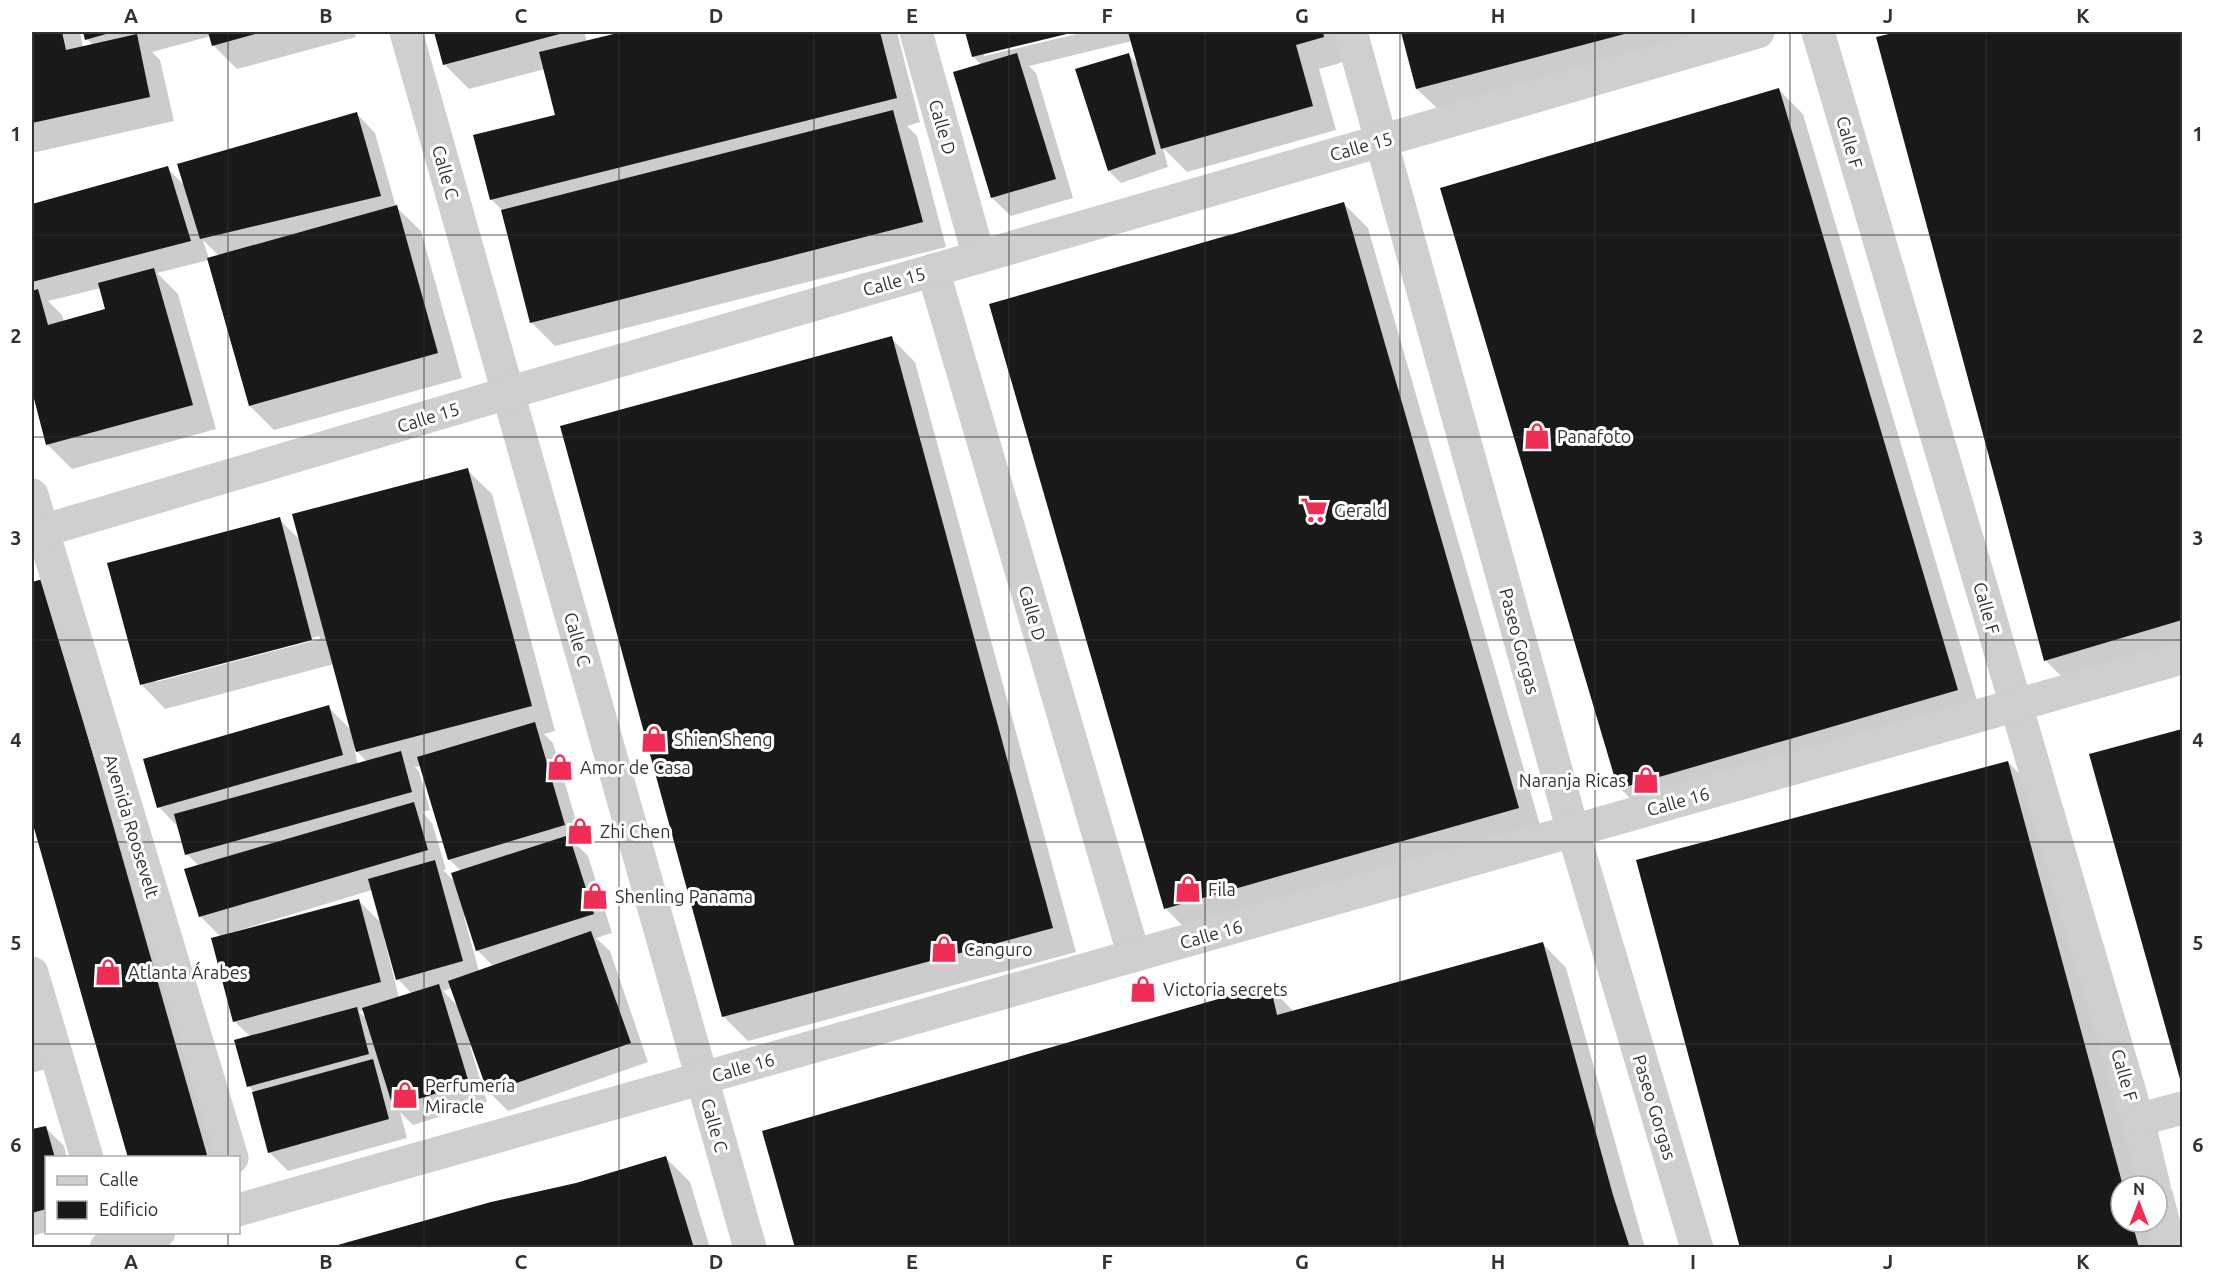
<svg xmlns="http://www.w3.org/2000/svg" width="2214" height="1279" viewBox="0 0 2214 1279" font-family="Ubuntu,sans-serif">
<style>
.shadow{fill:#0003;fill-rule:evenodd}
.building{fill:#191919}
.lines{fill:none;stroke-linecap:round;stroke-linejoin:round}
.minor{stroke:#cfcfcf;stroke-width:33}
.grid{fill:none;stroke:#323232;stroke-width:1.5;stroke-opacity:0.55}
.labels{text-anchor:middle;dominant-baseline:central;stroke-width:6;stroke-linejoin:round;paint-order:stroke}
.street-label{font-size:18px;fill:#323232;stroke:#fff}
.poi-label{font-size:18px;fill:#323232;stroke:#fff;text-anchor:start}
.neatline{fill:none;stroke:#323232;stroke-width:2}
.grid-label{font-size:20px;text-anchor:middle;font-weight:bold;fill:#323232}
</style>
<rect width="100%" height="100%" fill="#fff"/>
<g class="shadow">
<path d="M 32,32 L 80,32 L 83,47 L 93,45 L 87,39 L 85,32 L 354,32 L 356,37 L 237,69 L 213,45 L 211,36 L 152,52 L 160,60 L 174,121 L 32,153 Z"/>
<path d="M 436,32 L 584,32 L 587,42 L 618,34 L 616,32 L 897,32 L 920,122 L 907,126 L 917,136 L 946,247 L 555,346 L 531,322 L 503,211 L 491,199 L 557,116 L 545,69 L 469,89 L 445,65 Z"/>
<path d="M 967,32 L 1072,32 L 984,53 L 984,56 L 1085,32 L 1339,32 L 1347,61 L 1319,69 L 1336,130 L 1187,172 L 1163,148 L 1168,167 L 1121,183 L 1109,171 L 1129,55 L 1139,65 L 1132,41 L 1029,66 L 1036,73 L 1073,198 L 1011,216 L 992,198 L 955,73 L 981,65 L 973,56 Z"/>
<path d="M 1403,32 L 1749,32 L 1442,113 L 1417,89 Z"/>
<path d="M 1903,32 L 2182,32 L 2182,651 L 2070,685 L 2045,660 L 1878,38 Z"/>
<path d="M 1779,90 L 1803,114 L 1981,714 L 1644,813 L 1620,788 Z"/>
<path d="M 357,114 L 375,133 L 396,207 L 421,231 L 462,378 L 274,430 L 250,406 L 209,260 L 157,273 L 178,294 L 216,429 L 72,469 L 48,445 L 32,386 L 32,206 L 167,168 L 185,186 ZM 203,240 L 219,256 L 209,259 ZM 101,288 L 107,310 L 64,322 L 62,315 L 48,301 Z"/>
<path d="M 1344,204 L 1368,228 L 1542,832 L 1190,933 L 1166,909 L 991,305 Z"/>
<path d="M 891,338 L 915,362 L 1076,952 L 748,1041 L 723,1016 Z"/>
<path d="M 467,470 L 492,494 L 555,731 L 544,734 L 553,743 L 583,844 L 577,845 L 588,856 L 612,933 L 596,938 L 610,951 L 648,1062 L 508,1111 L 489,1092 L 472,1045 L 470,1046 L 487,1102 L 413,1125 L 400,1112 L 407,1138 L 288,1171 L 269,1152 L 255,1093 L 249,1086 L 251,1037 L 234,1021 L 359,901 L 380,922 L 399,998 L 412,994 L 398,979 L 372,890 L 220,936 L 200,916 L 199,866 L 187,854 L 177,826 L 159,807 L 328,707 L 351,730 L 334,664 L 165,709 L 141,684 L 279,519 L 301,541 ZM 319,636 L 320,639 L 156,682 L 156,679 ZM 354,748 L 367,762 L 358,764 ZM 421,766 L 449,859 L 461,871 L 456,883 L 443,870 L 446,869 L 432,823 L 422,812 L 430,810 L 419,772 L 415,767 ZM 466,916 L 477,950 L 493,966 L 479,971 L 464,917 ZM 452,988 L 458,1006 L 443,991 ZM 364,1010 L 367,1019 L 359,1012 Z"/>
<path d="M 42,581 L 230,1158 L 129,1158 L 32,816 L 32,584 Z"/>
<path d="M 2182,730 L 2182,1079 L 2091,755 Z"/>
<path d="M 2008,762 L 2032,787 L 2140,1186 L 2121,1186 L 2121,1222 L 2149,1222 L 2156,1248 L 1742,1248 Z"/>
<path d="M 1542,943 L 1566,968 L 1645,1248 L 796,1248 L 1269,986 L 1294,1012 Z"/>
<path d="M 32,1012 L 49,1068 L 32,1073 Z"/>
<path d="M 45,1127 L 64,1146 L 67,1158 L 46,1158 L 46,1232 L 32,1236 L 32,1131 Z"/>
<path d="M 666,1158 L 690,1182 L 710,1248 L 330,1248 L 576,1184 Z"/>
</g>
<g class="building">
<path d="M 32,32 L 62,32 L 66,50 L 137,34 L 150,97 L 32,123 Z"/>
<path d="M 83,32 L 113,32 L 85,40 Z"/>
<path d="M 208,32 L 262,32 L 212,46 Z"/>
<path d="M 434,32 L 567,32 L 443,65 Z"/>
<path d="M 622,32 L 880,32 L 897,98 L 490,200 L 473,135 L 555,115 L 539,52 Z"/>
<path d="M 965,32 L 1075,32 L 972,57 Z"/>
<path d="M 1128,32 L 1323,32 L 1324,37 L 1296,45 L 1313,106 L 1161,149 Z"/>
<path d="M 1401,32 L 1632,32 L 1416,89 Z"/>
<path d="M 1897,32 L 2182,32 L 2182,620 L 2044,661 L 1876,37 Z"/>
<path d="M 1017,53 L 1056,179 L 991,198 L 953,72 Z"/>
<path d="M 1129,53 L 1156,154 L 1108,171 L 1075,69 Z"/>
<path d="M 1779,88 L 1958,690 L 1618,789 L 1440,188 Z"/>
<path d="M 893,110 L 923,222 L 530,323 L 501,210 Z"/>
<path d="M 357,112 L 381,196 L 200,239 L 177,164 Z"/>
<path d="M 168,166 L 191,241 L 32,282 L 32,204 Z"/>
<path d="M 1344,202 L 1519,808 L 1164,909 L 989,304 Z"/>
<path d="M 397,205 L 438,353 L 249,406 L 207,258 Z"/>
<path d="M 154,268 L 193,405 L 46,445 L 32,391 L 32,291 L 38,289 L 48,325 L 105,309 L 98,283 Z"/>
<path d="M 892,336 L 1053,928 L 722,1017 L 560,426 Z"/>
<path d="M 468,468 L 532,706 L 356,752 L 292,514 Z"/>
<path d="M 280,517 L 312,640 L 140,685 L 107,563 Z"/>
<path d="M 43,579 L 207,1155 L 199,1158 L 128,1158 L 32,821 L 32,582 Z"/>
<path d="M 329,705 L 343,755 L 157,808 L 143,759 Z"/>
<path d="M 535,722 L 565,825 L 448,860 L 417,757 Z"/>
<path d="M 2182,729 L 2182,1078 L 2180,1079 L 2089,754 Z"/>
<path d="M 401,751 L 412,792 L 185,855 L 174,814 Z"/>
<path d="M 2008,761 L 2123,1186 L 2121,1186 L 2121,1222 L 2132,1222 L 2139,1248 L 1740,1248 L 1636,860 Z"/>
<path d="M 414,802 L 428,850 L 199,917 L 184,869 Z"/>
<path d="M 569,835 L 594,914 L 476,951 L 451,873 Z"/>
<path d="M 435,860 L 463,961 L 396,980 L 368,879 Z"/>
<path d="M 359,899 L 381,982 L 233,1022 L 211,938 Z"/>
<path d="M 591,931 L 631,1043 L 488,1093 L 448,981 Z"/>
<path d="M 1543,942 L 1613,1195 L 1630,1248 L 795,1248 L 762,1131 L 1270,984 L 1277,1015 Z"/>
<path d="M 439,984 L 469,1083 L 393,1107 L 362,1008 Z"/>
<path d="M 357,1007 L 369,1054 L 247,1087 L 234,1040 Z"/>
<path d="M 373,1059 L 389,1119 L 268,1153 L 252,1092 Z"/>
<path d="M 46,1126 L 55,1158 L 46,1158 L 46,1209 L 32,1213 L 32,1129 Z"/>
<path d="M 666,1156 L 694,1248 L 327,1248 L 491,1202 L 576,1183 Z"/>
</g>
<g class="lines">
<g class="minor">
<path d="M 406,32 L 750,1248"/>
<path d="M 916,32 L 979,257"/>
<path d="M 1351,32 L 1573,831 L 1697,1248"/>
<path d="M 1818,32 L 2138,1120 L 2154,1186"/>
<path d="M 933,270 L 1134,956"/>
<path d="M 32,495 L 232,1158"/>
<path d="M 32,534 L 508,393 L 1758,32"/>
<path d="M 32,973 L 87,1158"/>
<path d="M 2138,1120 L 2182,1108"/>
<path d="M 2157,1197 L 2170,1248"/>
<path d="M 238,1210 L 2182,658"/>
<path d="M 106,1248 L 159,1232"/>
</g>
</g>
<path class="grid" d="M 228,32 L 228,1158M 424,32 L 424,1248M 619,32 L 619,1248M 814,32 L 814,1248M 1009,32 L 1009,1248M 1205,32 L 1205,1248M 1400,32 L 1400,1248M 1595,32 L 1595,1248M 1790,32 L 1790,1248M 1986,32 L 1986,1248M 32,235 L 2182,235M 32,437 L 2182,437M 32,640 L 2182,640M 32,842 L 2182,842M 32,1044 L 2182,1044M 228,1232 L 228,1248"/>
<defs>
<symbol id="shop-bare" viewBox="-9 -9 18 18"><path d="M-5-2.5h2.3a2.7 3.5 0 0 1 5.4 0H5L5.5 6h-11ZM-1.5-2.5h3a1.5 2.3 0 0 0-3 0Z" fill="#f02d55" stroke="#fff" stroke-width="2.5" paint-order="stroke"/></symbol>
<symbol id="supermarket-bare" viewBox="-9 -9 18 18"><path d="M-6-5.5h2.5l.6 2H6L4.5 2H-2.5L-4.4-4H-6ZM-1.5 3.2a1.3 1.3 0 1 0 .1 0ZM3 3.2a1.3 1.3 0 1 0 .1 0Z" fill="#f02d55" stroke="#fff" stroke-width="2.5" paint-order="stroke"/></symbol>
</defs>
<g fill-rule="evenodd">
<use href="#shop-bare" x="1518" y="417" width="38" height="38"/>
<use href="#supermarket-bare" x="1295" y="491" width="38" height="38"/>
<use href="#shop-bare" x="635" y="720" width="38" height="38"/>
<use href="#shop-bare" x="541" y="748" width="38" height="38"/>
<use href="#shop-bare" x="1627" y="761" width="38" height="38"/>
<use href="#shop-bare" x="561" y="812" width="38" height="38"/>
<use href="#shop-bare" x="1169" y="870" width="38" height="38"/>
<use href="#shop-bare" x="576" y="877" width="38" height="38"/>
<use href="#shop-bare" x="925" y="930" width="38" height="38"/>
<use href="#shop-bare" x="89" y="953" width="38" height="38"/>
<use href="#shop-bare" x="1124" y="970" width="38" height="38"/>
<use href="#shop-bare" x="386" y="1076" width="38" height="38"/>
</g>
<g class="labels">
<g class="street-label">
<text transform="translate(943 127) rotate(74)">Calle D</text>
<text transform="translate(1850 142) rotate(74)">Calle F</text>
<text transform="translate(1361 146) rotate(-16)">Calle 15</text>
<text transform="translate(446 172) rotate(74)">Calle C</text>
<text transform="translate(894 281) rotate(-16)">Calle 15</text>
<text transform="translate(428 417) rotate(-17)">Calle 15</text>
<text transform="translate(1987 608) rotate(74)">Calle F</text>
<text transform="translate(1033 613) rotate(74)">Calle D</text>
<text transform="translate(578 639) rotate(74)">Calle C</text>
<text transform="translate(1520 641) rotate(75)">Paseo Gorgas</text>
<text transform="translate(1678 801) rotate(-16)">Calle 16</text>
<text transform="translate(132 826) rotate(73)">Avenida Roosevelt</text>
<text transform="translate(1211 934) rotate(-16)">Calle 16</text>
<text transform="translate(743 1067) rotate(-16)">Calle 16</text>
<text transform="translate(2125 1075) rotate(74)">Calle F</text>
<text transform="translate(1655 1107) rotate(73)">Paseo Gorgas</text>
<text transform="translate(715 1125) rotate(74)">Calle C</text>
</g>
<g class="poi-label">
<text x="1557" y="436">Panafoto</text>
<text x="1334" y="510">Gerald</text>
<text x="674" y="739">Shien Sheng</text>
<text x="580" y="767">Amor de Casa</text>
<text x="1626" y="780" text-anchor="end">Naranja Ricas</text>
<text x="600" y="831">Zhi Chen</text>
<text x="1208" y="889">Fila</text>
<text x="615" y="896">Shenling Panama</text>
<text x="964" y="949">Canguro</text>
<text x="128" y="972">Atlanta Árabes</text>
<text x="1163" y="989">Victoria secrets</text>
<text x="425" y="1085">Perfumería<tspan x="425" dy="21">Miracle</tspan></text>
</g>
</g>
<rect width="2214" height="1279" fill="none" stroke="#ffffff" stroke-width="66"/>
<rect x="45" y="1156" width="195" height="78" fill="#ffffff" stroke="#adadad" stroke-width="1.5"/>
<rect x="57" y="1176" width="30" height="9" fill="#cfcfcf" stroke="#adadad" stroke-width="1.5"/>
<text x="99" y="1186" font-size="18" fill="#323232">Calle</text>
<rect x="57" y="1201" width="30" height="18" fill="#191919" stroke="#adadad" stroke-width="1.5"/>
<text x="99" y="1216" font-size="18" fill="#323232">Edificio</text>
<g transform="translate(2139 1204)"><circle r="28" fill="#ffffff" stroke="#adadad" stroke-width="1.5"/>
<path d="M0-4.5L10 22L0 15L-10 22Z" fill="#f02d55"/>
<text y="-9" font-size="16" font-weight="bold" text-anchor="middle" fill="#323232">N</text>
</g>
<rect x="33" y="33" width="2148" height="1213" class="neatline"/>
<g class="grid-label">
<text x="131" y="23">A</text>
<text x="326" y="23">B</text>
<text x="521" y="23">C</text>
<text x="716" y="23">D</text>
<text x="912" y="23">E</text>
<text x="1107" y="23">F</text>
<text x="1302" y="23">G</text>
<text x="1498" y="23">H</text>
<text x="1693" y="23">I</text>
<text x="1888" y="23">J</text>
<text x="2083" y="23">K</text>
<text x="16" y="141">1</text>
<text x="2198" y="141">1</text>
<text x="16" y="343">2</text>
<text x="2198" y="343">2</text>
<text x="16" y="545">3</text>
<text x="2198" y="545">3</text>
<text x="16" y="747">4</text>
<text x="2198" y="747">4</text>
<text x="16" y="950">5</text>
<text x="2198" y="950">5</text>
<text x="16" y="1152">6</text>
<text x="2198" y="1152">6</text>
<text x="131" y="1269">A</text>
<text x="326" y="1269">B</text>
<text x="521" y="1269">C</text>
<text x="716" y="1269">D</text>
<text x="912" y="1269">E</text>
<text x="1107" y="1269">F</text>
<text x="1302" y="1269">G</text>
<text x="1498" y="1269">H</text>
<text x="1693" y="1269">I</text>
<text x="1888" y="1269">J</text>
<text x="2083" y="1269">K</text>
</g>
</svg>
